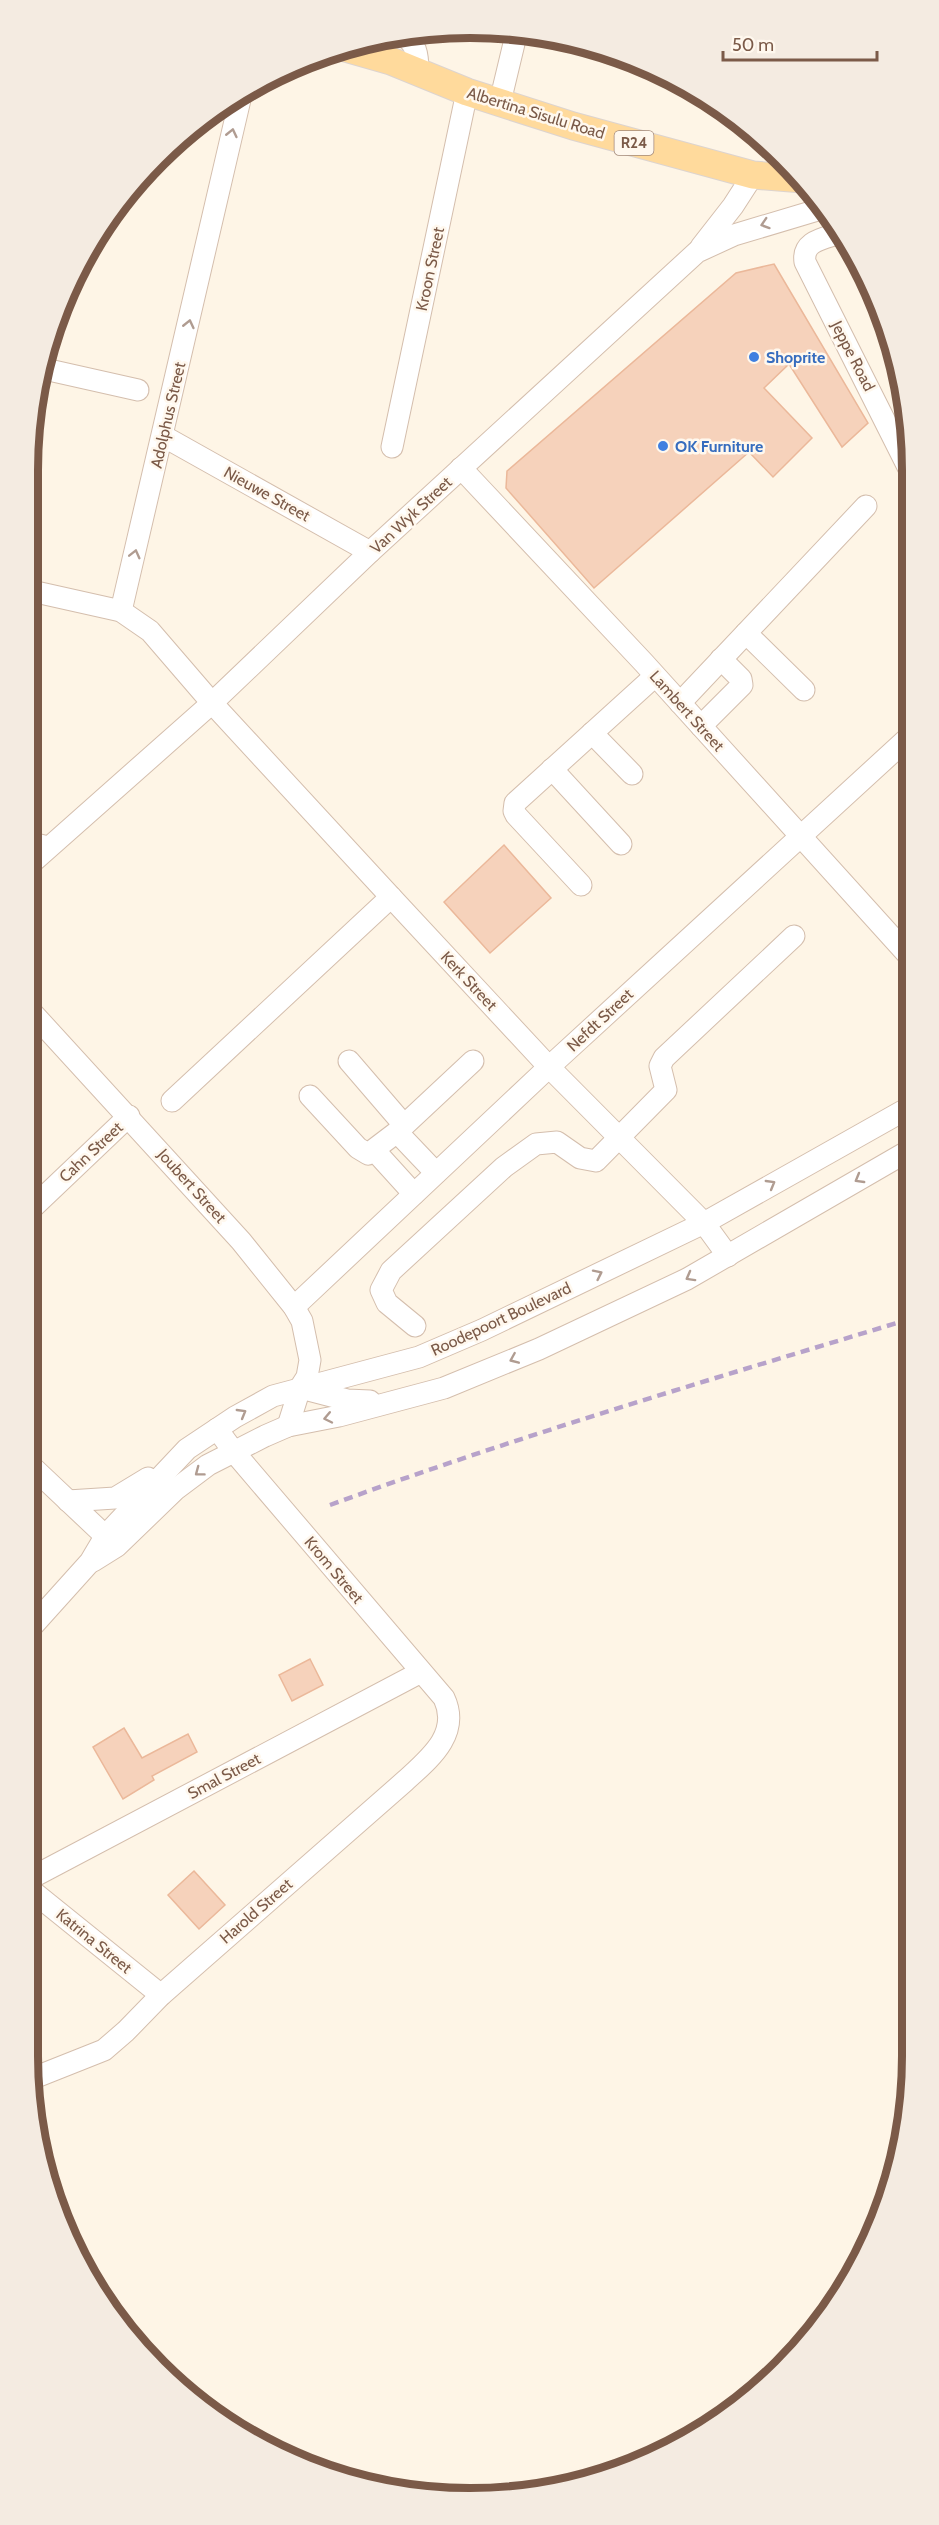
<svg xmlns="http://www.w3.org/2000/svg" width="939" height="2525" viewBox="0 0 939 2525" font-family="Cabin,sans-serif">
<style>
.building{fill:#f6d2bb;stroke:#ebb89a;stroke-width:1.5}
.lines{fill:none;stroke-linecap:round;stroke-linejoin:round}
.minor-casing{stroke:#d4bead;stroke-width:23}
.major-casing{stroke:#ddd4cf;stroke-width:29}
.minor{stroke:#fff;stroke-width:21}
.major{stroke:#ffda9c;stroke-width:27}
.rail{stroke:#b7a2ca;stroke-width:4.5;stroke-dasharray:9 6;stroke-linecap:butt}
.oneway{stroke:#b09c91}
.shop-dot{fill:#3f7fe0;stroke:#fff8ee;stroke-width:2}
.labels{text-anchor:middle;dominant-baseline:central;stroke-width:5;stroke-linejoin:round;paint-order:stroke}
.shield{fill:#fff8ee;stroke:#a3897a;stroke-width:1.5}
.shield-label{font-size:15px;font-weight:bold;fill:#7b5a48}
.street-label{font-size:16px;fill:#7b5a48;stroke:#fff8ee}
.shop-label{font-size:16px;font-weight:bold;fill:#366cbe;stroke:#fff8ee;text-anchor:start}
.rim{fill:none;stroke:#7b5a48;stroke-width:8}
</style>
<rect width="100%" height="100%" fill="#fef5e6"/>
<g class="building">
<path d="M 774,264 L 868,423 L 842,447 L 789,364 L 764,388 L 812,438 L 773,477 L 749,452 L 594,588 L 506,488 L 507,471 L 736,273 Z"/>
<path d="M 504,845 L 551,898 L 490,953 L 444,902 Z"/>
<path d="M 310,1659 L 323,1685 L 292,1701 L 279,1675 Z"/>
<path d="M 124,1728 L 142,1758 L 188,1734 L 197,1752 L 152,1776 L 154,1780 L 123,1799 L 93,1747 Z"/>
<path d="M 194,1871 L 225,1905 L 199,1929 L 168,1895 Z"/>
</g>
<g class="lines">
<defs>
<g id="minor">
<path d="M 400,34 C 417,42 418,55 418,72"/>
<path d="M 500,102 L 517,31"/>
<path d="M 837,234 C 821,239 802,242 805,262 L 908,467"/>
<path d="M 701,247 L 733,206 L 753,175"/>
<path d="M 40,368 L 138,390"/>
<path d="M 163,436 L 370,552"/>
<path d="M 392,447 L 467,92"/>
<path d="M 461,468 L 644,663 L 909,956"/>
<path d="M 27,590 L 121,611 L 150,631 L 212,703 L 391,897 L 549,1067 L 704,1223 L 728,1256"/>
<path d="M 121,611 L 242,91"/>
<path d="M 746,633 L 804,690"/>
<path d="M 680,703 L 866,506"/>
<path d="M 701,726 L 742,685 L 741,679 L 721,659"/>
<path d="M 592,733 L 632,774"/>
<path d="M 552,769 L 621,844"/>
<path d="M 27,842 L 48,847"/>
<path d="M 27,867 L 212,703 L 370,552 L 697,252 L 734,235 L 821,209"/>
<path d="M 581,885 L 516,815 L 514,811 L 515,803 L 655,676"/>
<path d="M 27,1007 L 241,1241 L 294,1307 L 302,1321 L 310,1360 L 307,1377 L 300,1388 L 288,1426"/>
<path d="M 349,1061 L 404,1125"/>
<path d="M 310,1096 L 358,1148 L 368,1154 L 397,1132 L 473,1061"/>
<path d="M 172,1101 L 391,897"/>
<path d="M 397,1132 L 436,1173"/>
<path d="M 375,1151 L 414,1194"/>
<path d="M 27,1213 L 129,1116"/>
<path d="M 294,1307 L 549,1067 L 909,737"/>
<path d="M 415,1326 L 387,1303 L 381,1290 L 391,1271 L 504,1167 L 536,1144 L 557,1142 L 580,1158 L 596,1161 L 666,1090 L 660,1066 L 664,1058 L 794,936"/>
<path d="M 301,1388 L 347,1400 L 370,1401"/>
<path d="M 27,1462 L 116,1546"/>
<path d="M 68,1501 L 115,1498 L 148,1478"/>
<path d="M 93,1561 L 117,1546 L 176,1489 L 208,1465 L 265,1436 L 288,1426 L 339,1416 L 444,1388 L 539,1349 L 687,1279 L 910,1150"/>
<path d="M 27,1632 L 90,1562 L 106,1535 L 187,1449 L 235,1417 L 273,1396 L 419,1357 L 482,1330 L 704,1223 L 910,1107"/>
<path d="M 27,1880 L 421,1672"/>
<path d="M 27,1887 L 161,1995"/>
<path d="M 31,2079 L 104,2050 L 126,2031 L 161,1995 L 405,1781 C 429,1759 461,1734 444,1698 L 234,1452 L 217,1429"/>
</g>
<path id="major" d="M 342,47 L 391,61 L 467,92 L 573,126 L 753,175 L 803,179"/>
</defs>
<use href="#minor" class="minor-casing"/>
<use href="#major" class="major-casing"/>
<use href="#minor" class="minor"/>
<use href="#major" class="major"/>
<path class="rail" d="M 330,1505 C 521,1435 716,1378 910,1319"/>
</g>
<defs><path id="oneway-chevron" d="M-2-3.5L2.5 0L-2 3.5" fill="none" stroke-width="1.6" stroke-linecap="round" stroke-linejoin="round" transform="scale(1.5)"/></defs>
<g class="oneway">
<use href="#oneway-chevron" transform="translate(232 133) rotate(-77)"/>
<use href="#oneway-chevron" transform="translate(765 224) rotate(162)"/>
<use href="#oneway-chevron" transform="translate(189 324) rotate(-77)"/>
<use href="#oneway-chevron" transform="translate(135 554) rotate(-76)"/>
<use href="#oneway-chevron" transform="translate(859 1179) rotate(150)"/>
<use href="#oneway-chevron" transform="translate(771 1184) rotate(-30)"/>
<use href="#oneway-chevron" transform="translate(598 1274) rotate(-26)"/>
<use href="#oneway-chevron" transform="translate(690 1277) rotate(151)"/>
<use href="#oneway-chevron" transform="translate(514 1359) rotate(157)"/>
<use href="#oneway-chevron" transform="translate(242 1413) rotate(-30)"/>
<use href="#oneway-chevron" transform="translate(328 1418) rotate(168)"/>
<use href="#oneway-chevron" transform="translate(199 1472) rotate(143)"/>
</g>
<g class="shop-dot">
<circle cx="754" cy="357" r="6"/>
<circle cx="663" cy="446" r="6"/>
</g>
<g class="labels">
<rect class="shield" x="614.5" y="131" width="39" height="24" rx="4.5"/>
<g class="shield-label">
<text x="634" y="143">R24</text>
</g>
<g class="street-label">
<text transform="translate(536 113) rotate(17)">Albertina Sisulu Road</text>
<text transform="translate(430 269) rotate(-78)">Kroon Street</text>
<text transform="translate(853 356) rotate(63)">Jeppe Road</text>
<text transform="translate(168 415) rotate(-77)">Adolphus Street</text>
<text transform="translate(267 494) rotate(29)">Nieuwe Street</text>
<text transform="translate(411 515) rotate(-43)">Van Wyk Street</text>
<text transform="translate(687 711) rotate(48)">Lambert Street</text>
<text transform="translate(469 981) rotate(47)">Kerk Street</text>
<text transform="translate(600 1020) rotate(-43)">Nefdt Street</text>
<text transform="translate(91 1152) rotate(-43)">Cahn Street</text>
<text transform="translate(192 1186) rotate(48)">Joubert Street</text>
<text transform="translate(501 1319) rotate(-25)">Roodepoort Boulevard</text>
<text transform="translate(334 1570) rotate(50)">Krom Street</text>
<text transform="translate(224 1776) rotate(-28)">Smal Street</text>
<text transform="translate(256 1911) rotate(-41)">Harold Street</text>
<text transform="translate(94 1941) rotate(39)">Katrina Street</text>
</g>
<g class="shop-label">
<text x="766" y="357">Shoprite</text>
<text x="675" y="446">OK Furniture</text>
</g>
</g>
<path d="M0 0H939V2525H0ZM470 38H470A432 432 0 0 1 902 470V2056A432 432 0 0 1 470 2488H470A432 432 0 0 1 38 2056V470A432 432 0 0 1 470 38Z" fill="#f4ebe1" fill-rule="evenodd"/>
<path class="rim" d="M470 38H470A432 432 0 0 1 902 470V2056A432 432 0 0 1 470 2488H470A432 432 0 0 1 38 2056V470A432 432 0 0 1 470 38Z"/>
<path d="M723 51v9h154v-9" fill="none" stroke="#7b5a48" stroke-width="3"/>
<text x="732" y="51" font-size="18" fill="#7b5a48" stroke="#fff8ee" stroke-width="4.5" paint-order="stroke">50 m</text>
</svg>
